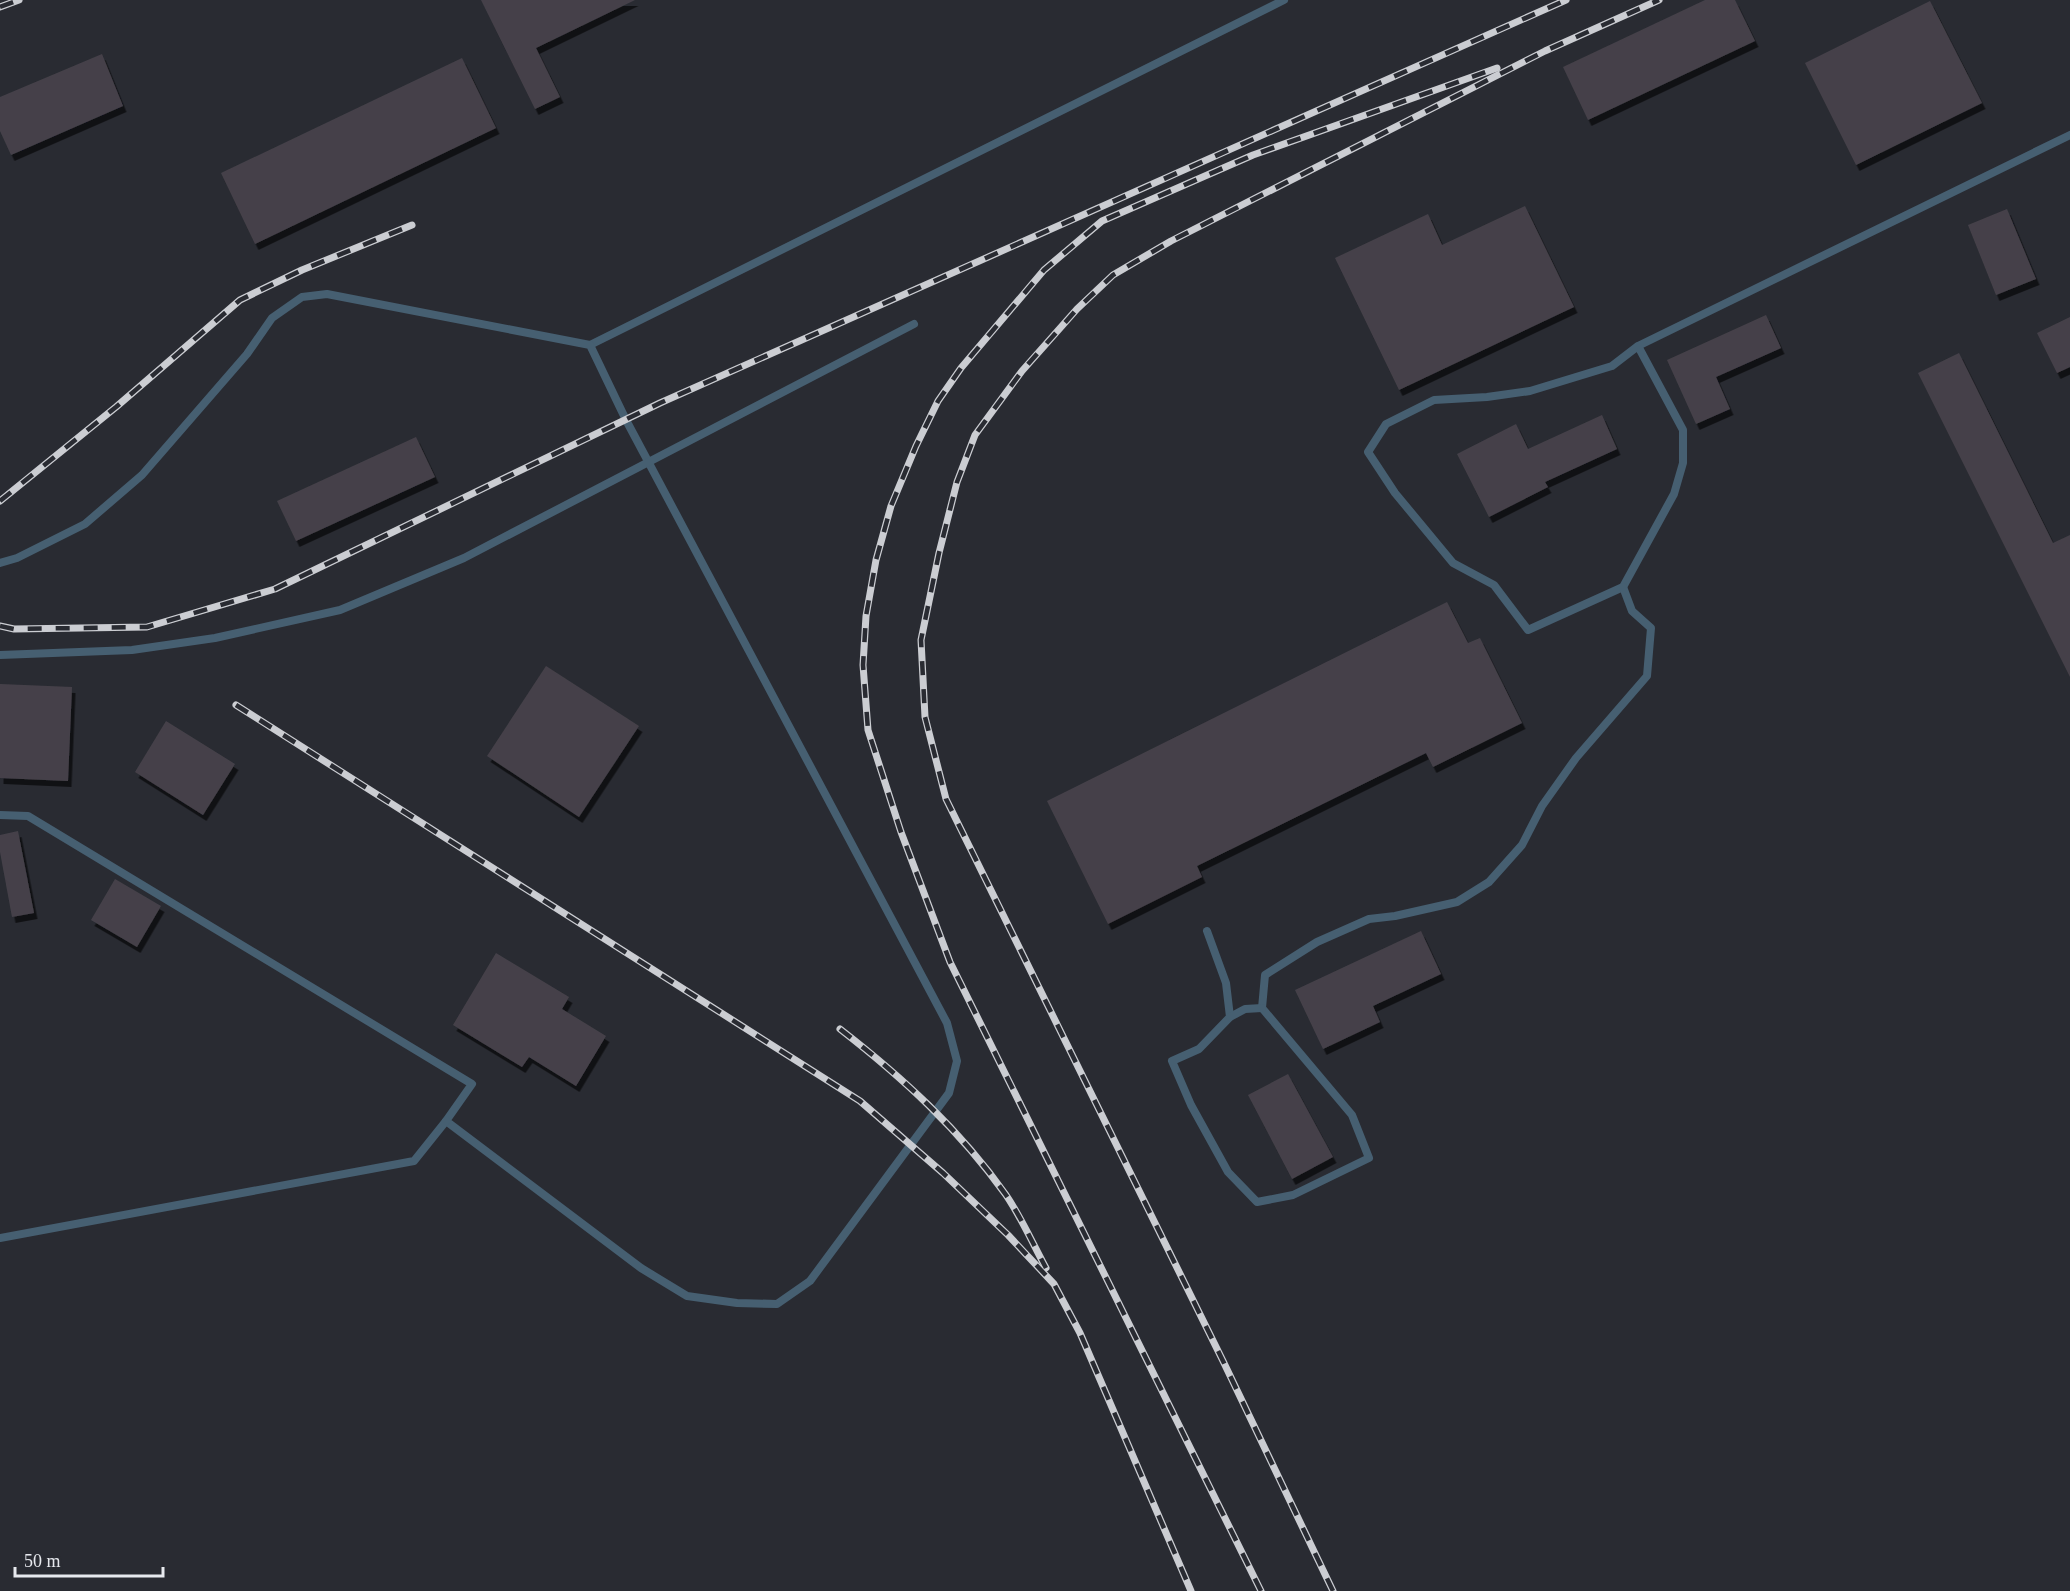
<svg xmlns="http://www.w3.org/2000/svg" width="2070" height="1591" viewBox="0 0 2070 1591" font-family="Georgia,serif">
<style>
.building{fill:#454149;filter:url(#shadow)}
.lines{fill:none;stroke-linecap:round;stroke-linejoin:round}
.lane{stroke:#465f71;stroke-width:8}
.rail-casing{stroke:#cbcdd2;stroke-width:7}
.rail{stroke:#292b32;stroke-width:4.5;stroke-dasharray:14;stroke-linecap:butt}
</style>
<defs>
<filter id="shadow"><feDropShadow dx="3.5" dy="6" stdDeviation="0" flood-color="#0009"/></filter>
</defs>
<rect width="100%" height="100%" fill="#292b32"/>
<g class="building">
<path d="M 481,0 L 635,0 L 536,48 L 560,97 L 535,109 Z"/>
<path d="M 1705,0 L 1735,0 L 1755,41 L 1588,120 L 1563,67 Z"/>
<path d="M 1930,1 L 1982,103 L 1856,165 L 1805,63 Z"/>
<path d="M 102,54 L 123,106 L 11,155 L 0,131 L 0,97 Z"/>
<path d="M 462,58 L 496,128 L 255,244 L 221,173 Z"/>
<path d="M 1525,206 L 1574,307 L 1399,390 L 1335,258 L 1428,214 L 1442,245 Z"/>
<path d="M 2007,209 L 2036,279 L 1996,295 L 1968,225 Z"/>
<path d="M 1766,315 L 1781,348 L 1716,377 L 1730,409 L 1696,424 L 1667,360 Z"/>
<path d="M 2070,317 L 2070,367 L 2057,373 L 2037,333 Z"/>
<path d="M 1959,353 L 2053,543 L 2070,535 L 2070,677 L 1918,373 Z"/>
<path d="M 1602,415 L 1617,449 L 1545,482 L 1548,487 L 1489,517 L 1457,454 L 1516,424 L 1528,449 Z"/>
<path d="M 416,437 L 435,477 L 296,541 L 277,501 Z"/>
<path d="M 1447,602 L 1468,643 L 1480,638 L 1522,723 L 1433,767 L 1426,753 L 1197,866 L 1202,877 L 1108,924 L 1047,801 Z"/>
<path d="M 546,666 L 639,726 L 579,817 L 487,756 Z"/>
<path d="M 0,684 L 72,687 L 68,781 L 0,778 Z"/>
<path d="M 166,721 L 235,764 L 203,815 L 135,772 Z"/>
<path d="M 18,831 L 34,913 L 12,917 L 0,852 L 0,835 Z"/>
<path d="M 115,879 L 161,906 L 137,947 L 91,920 Z"/>
<path d="M 1421,931 L 1441,974 L 1373,1006 L 1380,1022 L 1323,1049 L 1295,990 Z"/>
<path d="M 496,953 L 569,997 L 562,1009 L 606,1036 L 576,1086 L 529,1057 L 522,1067 L 453,1025 Z"/>
<path d="M 1288,1074 L 1333,1157 L 1292,1179 L 1248,1095 Z"/>
</g>
<g class="lines">
<g class="lane">
<path d="M 590,345 L 1284,0"/>
<path d="M 1638,346 L 1612,366 L 1530,391 L 1487,397 L 1434,400 L 1386,424 L 1368,452 L 1395,493 L 1453,563 L 1494,585 L 1528,630 L 1623,587 L 1674,494 L 1683,463 L 1683,430 L 1638,346 L 2070,135"/>
<path d="M 0,563 L 17,558 L 85,524 L 142,475 L 247,354 L 272,318 L 302,297 L 327,294 L 590,345 L 626,420 L 947,1023 L 957,1061 L 949,1093 L 810,1281 L 777,1304 L 737,1303 L 687,1296 L 641,1268 L 446,1121 L 472,1084 L 28,816 L 0,815"/>
<path d="M 0,655 L 132,650 L 215,638 L 340,610 L 464,558 L 914,324"/>
<path d="M 1207,931 L 1226,983 L 1230,1017 L 1199,1049 L 1172,1061 L 1191,1105 L 1228,1172 L 1257,1202 L 1293,1195 L 1369,1158 L 1352,1115 L 1262,1008 L 1265,975 L 1317,942 L 1369,919 L 1395,916 L 1457,902 L 1489,882 L 1522,845 L 1542,806 L 1576,758 L 1647,676 L 1651,628 L 1632,611 L 1623,587"/>
<path d="M 1230,1017 L 1245,1009 L 1262,1008"/>
<path d="M 0,1238 L 414,1161 L 446,1121"/>
</g>
<defs>
<g id="rail">
<path d="M 0,7 L 19,0"/>
<path d="M 0,501 L 116,407 L 240,300 L 302,270 L 412,225"/>
<path d="M 0,626 L 14,629 L 147,627 L 275,589 L 660,403 L 1566,0"/>
<path d="M 236,705 L 860,1101 L 943,1173 L 1008,1235 L 1054,1284 L 1080,1333 L 1191,1591"/>
<path d="M 840,1029 C 903,1078 959,1129 1006,1195 C 1021,1217 1033,1244 1046,1268"/>
<path d="M 1261,1591 L 950,962 L 901,832 L 868,730 L 863,665 L 866,616 L 876,560 L 891,506 L 916,446 L 938,401 L 961,368 L 1044,270 L 1102,221 L 1253,155 L 1497,68"/>
<path d="M 1333,1591 L 1224,1363 L 946,799 L 925,717 L 921,640 L 939,553 L 957,482 L 975,435 L 1022,371 L 1077,309 L 1113,275 L 1171,241 L 1545,51 L 1659,0"/>
</g>
</defs>
<use href="#rail" class="rail-casing"/>
<use href="#rail" class="rail"/>
</g>
<path d="M15 1567v9h148v-9" fill="none" stroke="#e7e9ee" stroke-width="3"/>
<text x="24" y="1567" font-size="18" fill="#e7e9ee" stroke="#292b32" stroke-width="4.5" paint-order="stroke">50 m</text>
</svg>
